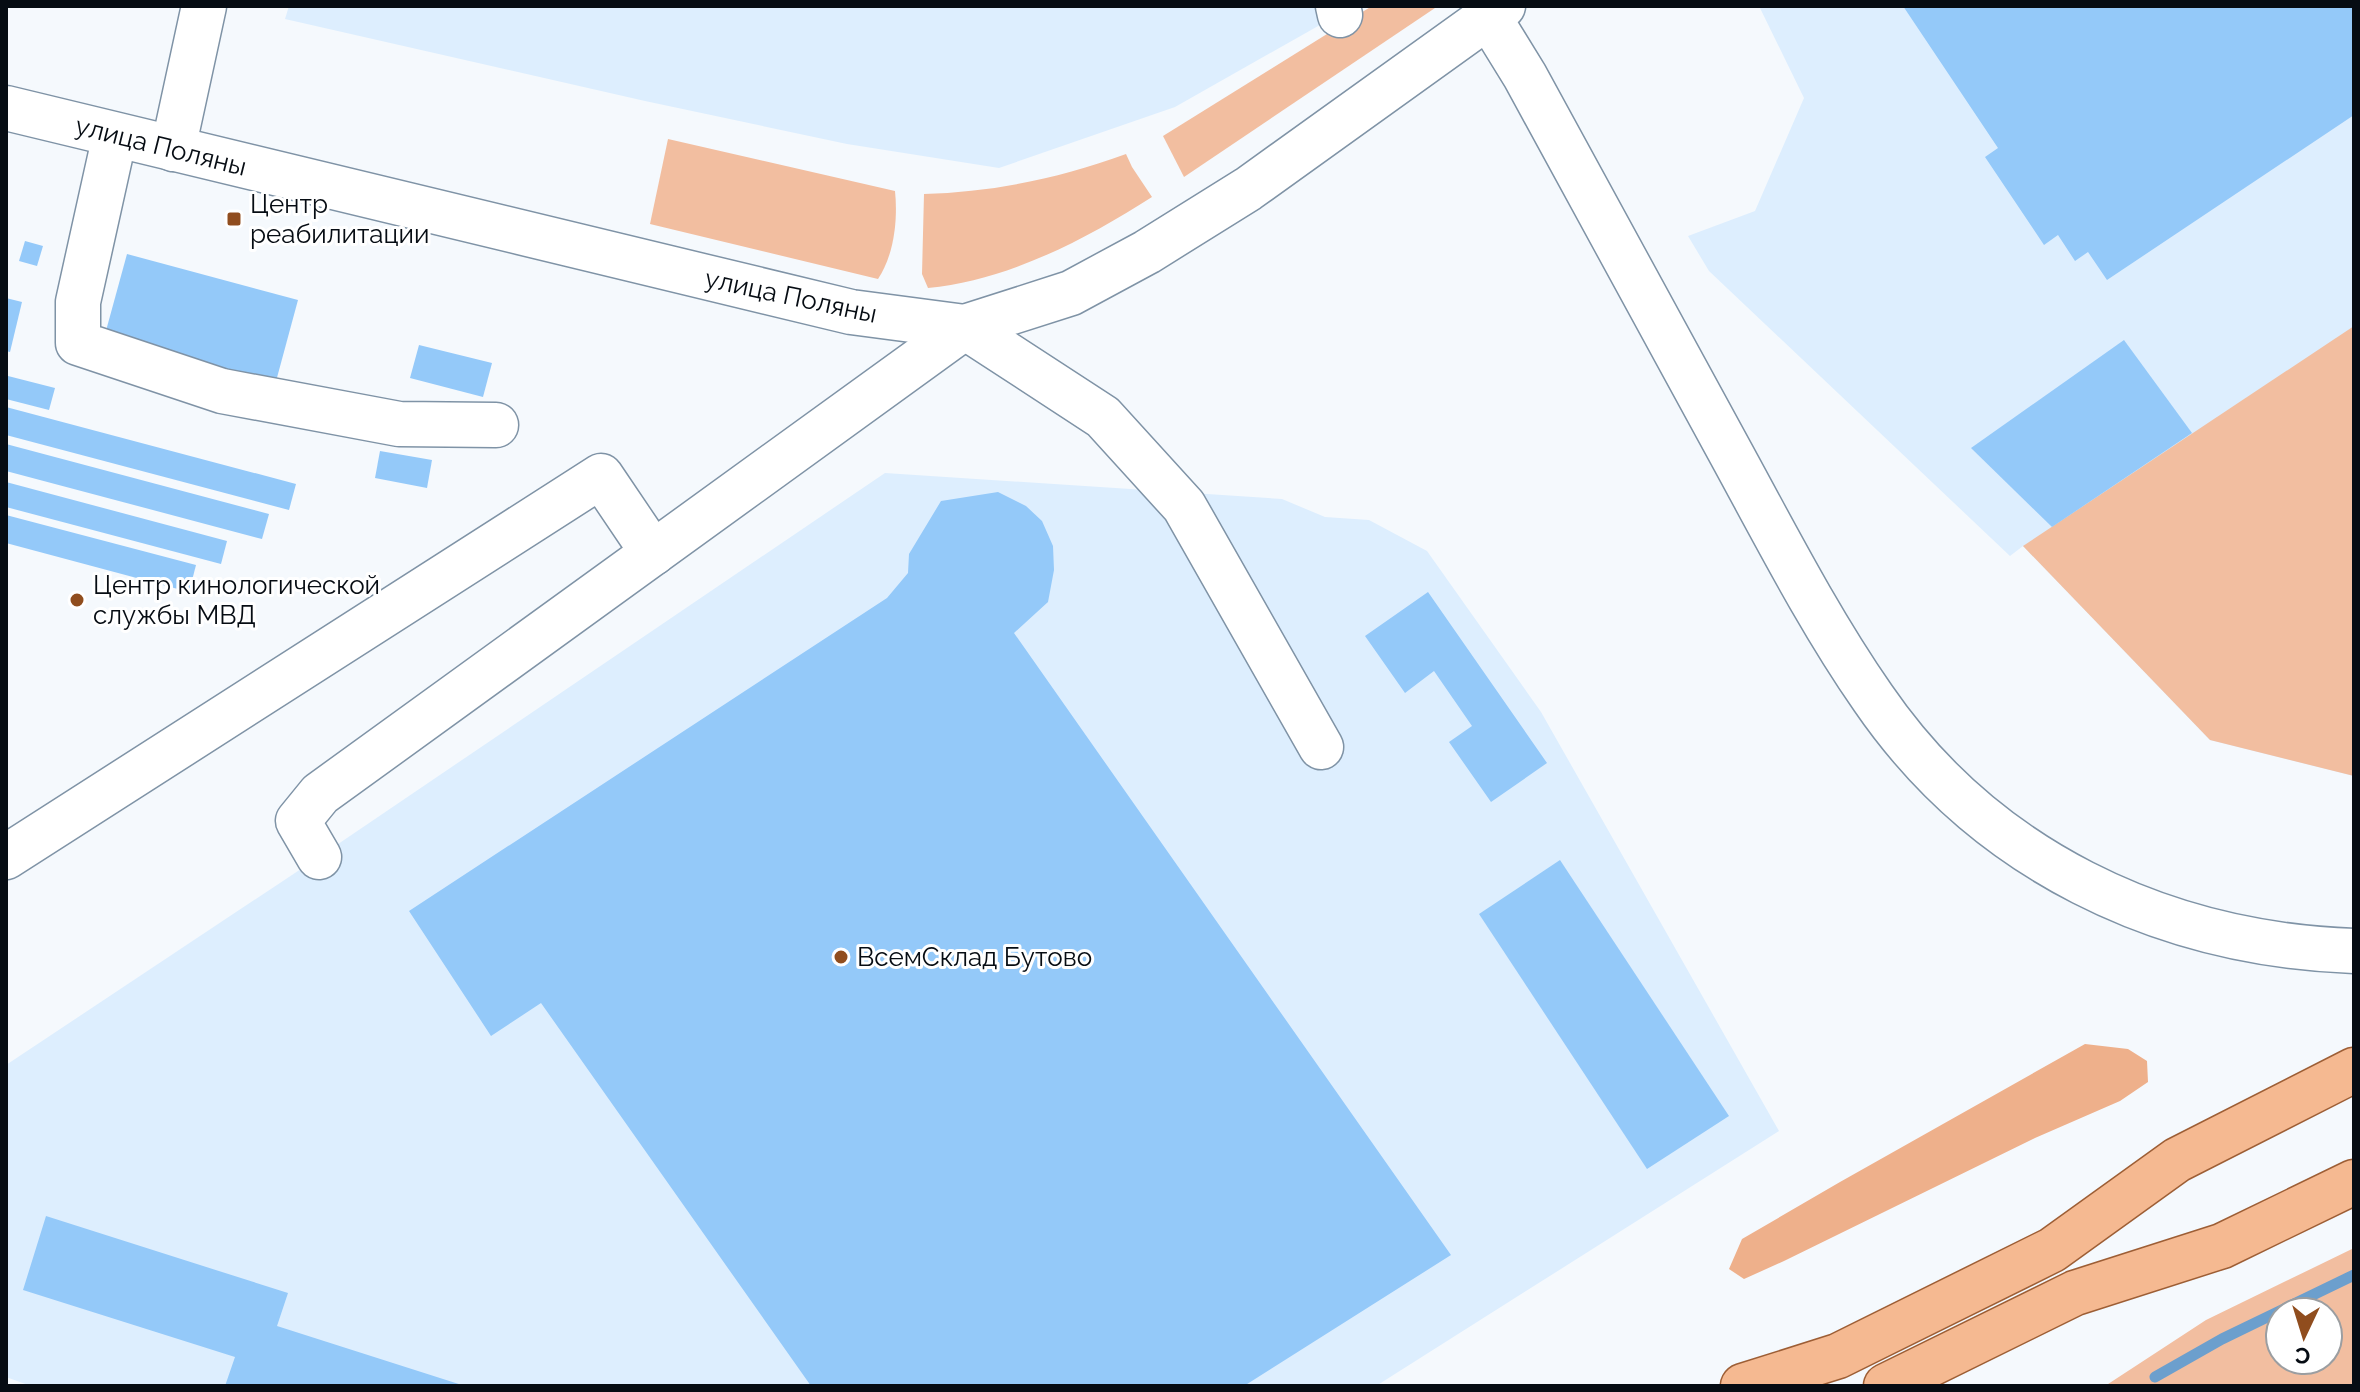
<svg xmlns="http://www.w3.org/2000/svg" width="2360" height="1392" viewBox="0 0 2360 1392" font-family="Raleway,sans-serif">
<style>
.built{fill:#ddeefe}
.green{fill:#f2bea0;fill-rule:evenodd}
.forest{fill:#eeb08b}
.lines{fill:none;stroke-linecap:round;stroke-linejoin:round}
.stream{stroke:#6c9fcd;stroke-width:11}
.building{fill:#94c9f9}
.minor-casing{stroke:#7f93a6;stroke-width:47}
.major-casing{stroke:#9d5e35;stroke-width:47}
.minor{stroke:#fff;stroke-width:44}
.major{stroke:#f5b991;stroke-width:44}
.poi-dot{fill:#904d1e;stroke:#fff;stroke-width:3}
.labels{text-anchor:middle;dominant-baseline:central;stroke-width:6;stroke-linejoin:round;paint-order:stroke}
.street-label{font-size:26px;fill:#060c13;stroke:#fff}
.poi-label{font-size:26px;fill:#060c13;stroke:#fff;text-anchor:start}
</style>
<rect width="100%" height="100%" fill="#f5f9fd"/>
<g class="built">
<path d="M 289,6 L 1323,6 L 1327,21 L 1175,107 L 999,168 L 847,144 L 645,101 L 285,19 Z"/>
<path d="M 1759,6 L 2354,6 L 2354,776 L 2210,740 L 2023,546 L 2010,556 L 1709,271 L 1688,236 L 1755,211 L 1804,98 Z"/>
<path d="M 885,473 L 1282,499 L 1325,517 L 1369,520 L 1427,551 L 1541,712 L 1779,1131 L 1376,1386 L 31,1386 L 6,1377 L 6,1065 L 319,857 Z"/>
</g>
<g class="green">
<path d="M 1372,6 L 1438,6 L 1184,177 L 1163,136 Z"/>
<path d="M 668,139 L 895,191 C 898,220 894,255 878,279 L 650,224 Z"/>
<path d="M 1126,154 L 1132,167 L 1152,197 C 1085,240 1008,280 928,288 L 922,274 L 924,194 C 993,192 1061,178 1126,154 Z"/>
<path d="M 2354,326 L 2354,776 L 2210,740 L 2023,546 Z"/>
<path d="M 2354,1248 L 2354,1386 L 2105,1386 L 2206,1320 ZM 2328,1312 L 2328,1360 L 2280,1360 L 2280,1312 Z"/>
</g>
<path class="forest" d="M 2085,1044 L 2128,1049 L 2147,1061 L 2148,1082 L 2120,1101 L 2035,1138 L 1784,1261 L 1744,1279 L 1729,1269 L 1742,1239 L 1840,1182 Z"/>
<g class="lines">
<path class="stream" d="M 2155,1377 L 2222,1339 L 2354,1275"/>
</g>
<g class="building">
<path d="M 1903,6 L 2354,6 L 2354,115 L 2107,280 L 2088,252 L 2075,261 L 2058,235 L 2044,245 L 1985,157 L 1998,148 Z"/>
<path d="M 25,241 L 43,246 L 37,266 L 19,261 Z"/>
<path d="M 127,254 L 298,300 L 275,385 L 104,338 Z"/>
<path d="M 6,298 L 22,302 L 10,352 L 6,351 Z"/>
<path d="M 2124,340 L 2192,433 L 2052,527 L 1971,448 Z"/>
<path d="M 419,345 L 492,363 L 483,397 L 410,378 Z"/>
<path d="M 8,376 L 55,388 L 49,410 L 6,399 Z"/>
<path d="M 6,407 L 296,484 L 289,510 L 6,435 Z"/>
<path d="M 6,444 L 269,514 L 262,539 L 6,471 Z"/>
<path d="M 380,451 L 432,460 L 427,488 L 375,478 Z"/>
<path d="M 6,482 L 227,541 L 221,564 L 6,507 Z"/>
<path d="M 998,492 L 1026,506 L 1042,521 L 1053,546 L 1054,570 L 1048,602 L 1014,633 L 1451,1255 L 1244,1386 L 811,1386 L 541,1003 L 491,1036 L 409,911 L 887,598 L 908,573 L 909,554 L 941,501 Z"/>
<path d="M 6,515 L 196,565 L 189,592 L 6,543 Z"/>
<path d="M 1428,592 L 1547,763 L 1491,802 L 1449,742 L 1472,726 L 1434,671 L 1405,693 L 1365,636 Z"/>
<path d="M 1560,860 L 1729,1116 L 1647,1169 L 1479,914 Z"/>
<path d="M 46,1216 L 288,1293 L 277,1326 L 465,1386 L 225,1386 L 235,1357 L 23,1290 Z"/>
</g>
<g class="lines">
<defs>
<g id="minor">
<path d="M 1338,6 L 1340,15"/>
<path d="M 1488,16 L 1525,76 C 1593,200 1661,324 1728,448 C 1774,532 1818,619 1873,698 C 1984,860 2161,944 2354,951"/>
<path d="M 6,108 L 851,312 L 965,327 L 1071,293 L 1147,252 L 1248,189 L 1503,6"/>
<path d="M 115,135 L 78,302 L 78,343 L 222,391 L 399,424 L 496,425"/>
<path d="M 173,149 L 204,6"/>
<path d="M 965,327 L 1103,417 L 1184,506 L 1321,747"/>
<path d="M 6,857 L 601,476 L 653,553"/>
<path d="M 319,857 L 298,821 L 320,794 L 965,327"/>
</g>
<g id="major">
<path d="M 1743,1386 L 1838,1356 L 2052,1250 L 2177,1160 L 2354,1070"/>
<path d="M 1886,1386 L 2075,1293 L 2222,1246 L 2354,1182"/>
</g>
</defs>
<use href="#minor" class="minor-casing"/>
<use href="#major" class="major-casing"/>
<use href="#minor" class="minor"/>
<use href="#major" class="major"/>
</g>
<g class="poi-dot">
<rect x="226" y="211" width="16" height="16" rx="4"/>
<circle cx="77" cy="600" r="8"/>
<circle cx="841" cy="957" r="8"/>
</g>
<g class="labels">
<g class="street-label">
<text transform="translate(161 146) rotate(14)">улица Поляны</text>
<text transform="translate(791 296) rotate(12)">улица Поляны</text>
</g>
<g class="poi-label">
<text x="250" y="204">Центр<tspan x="250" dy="30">реабилитации</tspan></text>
<text x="93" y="585">Центр кинологической<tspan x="93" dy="30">службы МВД</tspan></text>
<text x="857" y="957">ВсемСклад Бутово</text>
</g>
</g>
<rect width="2360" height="1392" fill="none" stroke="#060c13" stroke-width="16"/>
<g transform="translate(2304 1336) rotate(184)"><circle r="38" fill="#ffffff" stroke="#9b9ea1" stroke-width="2"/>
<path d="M0-6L14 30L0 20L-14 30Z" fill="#904d1e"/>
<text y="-12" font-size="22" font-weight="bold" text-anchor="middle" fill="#060c13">С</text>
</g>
</svg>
